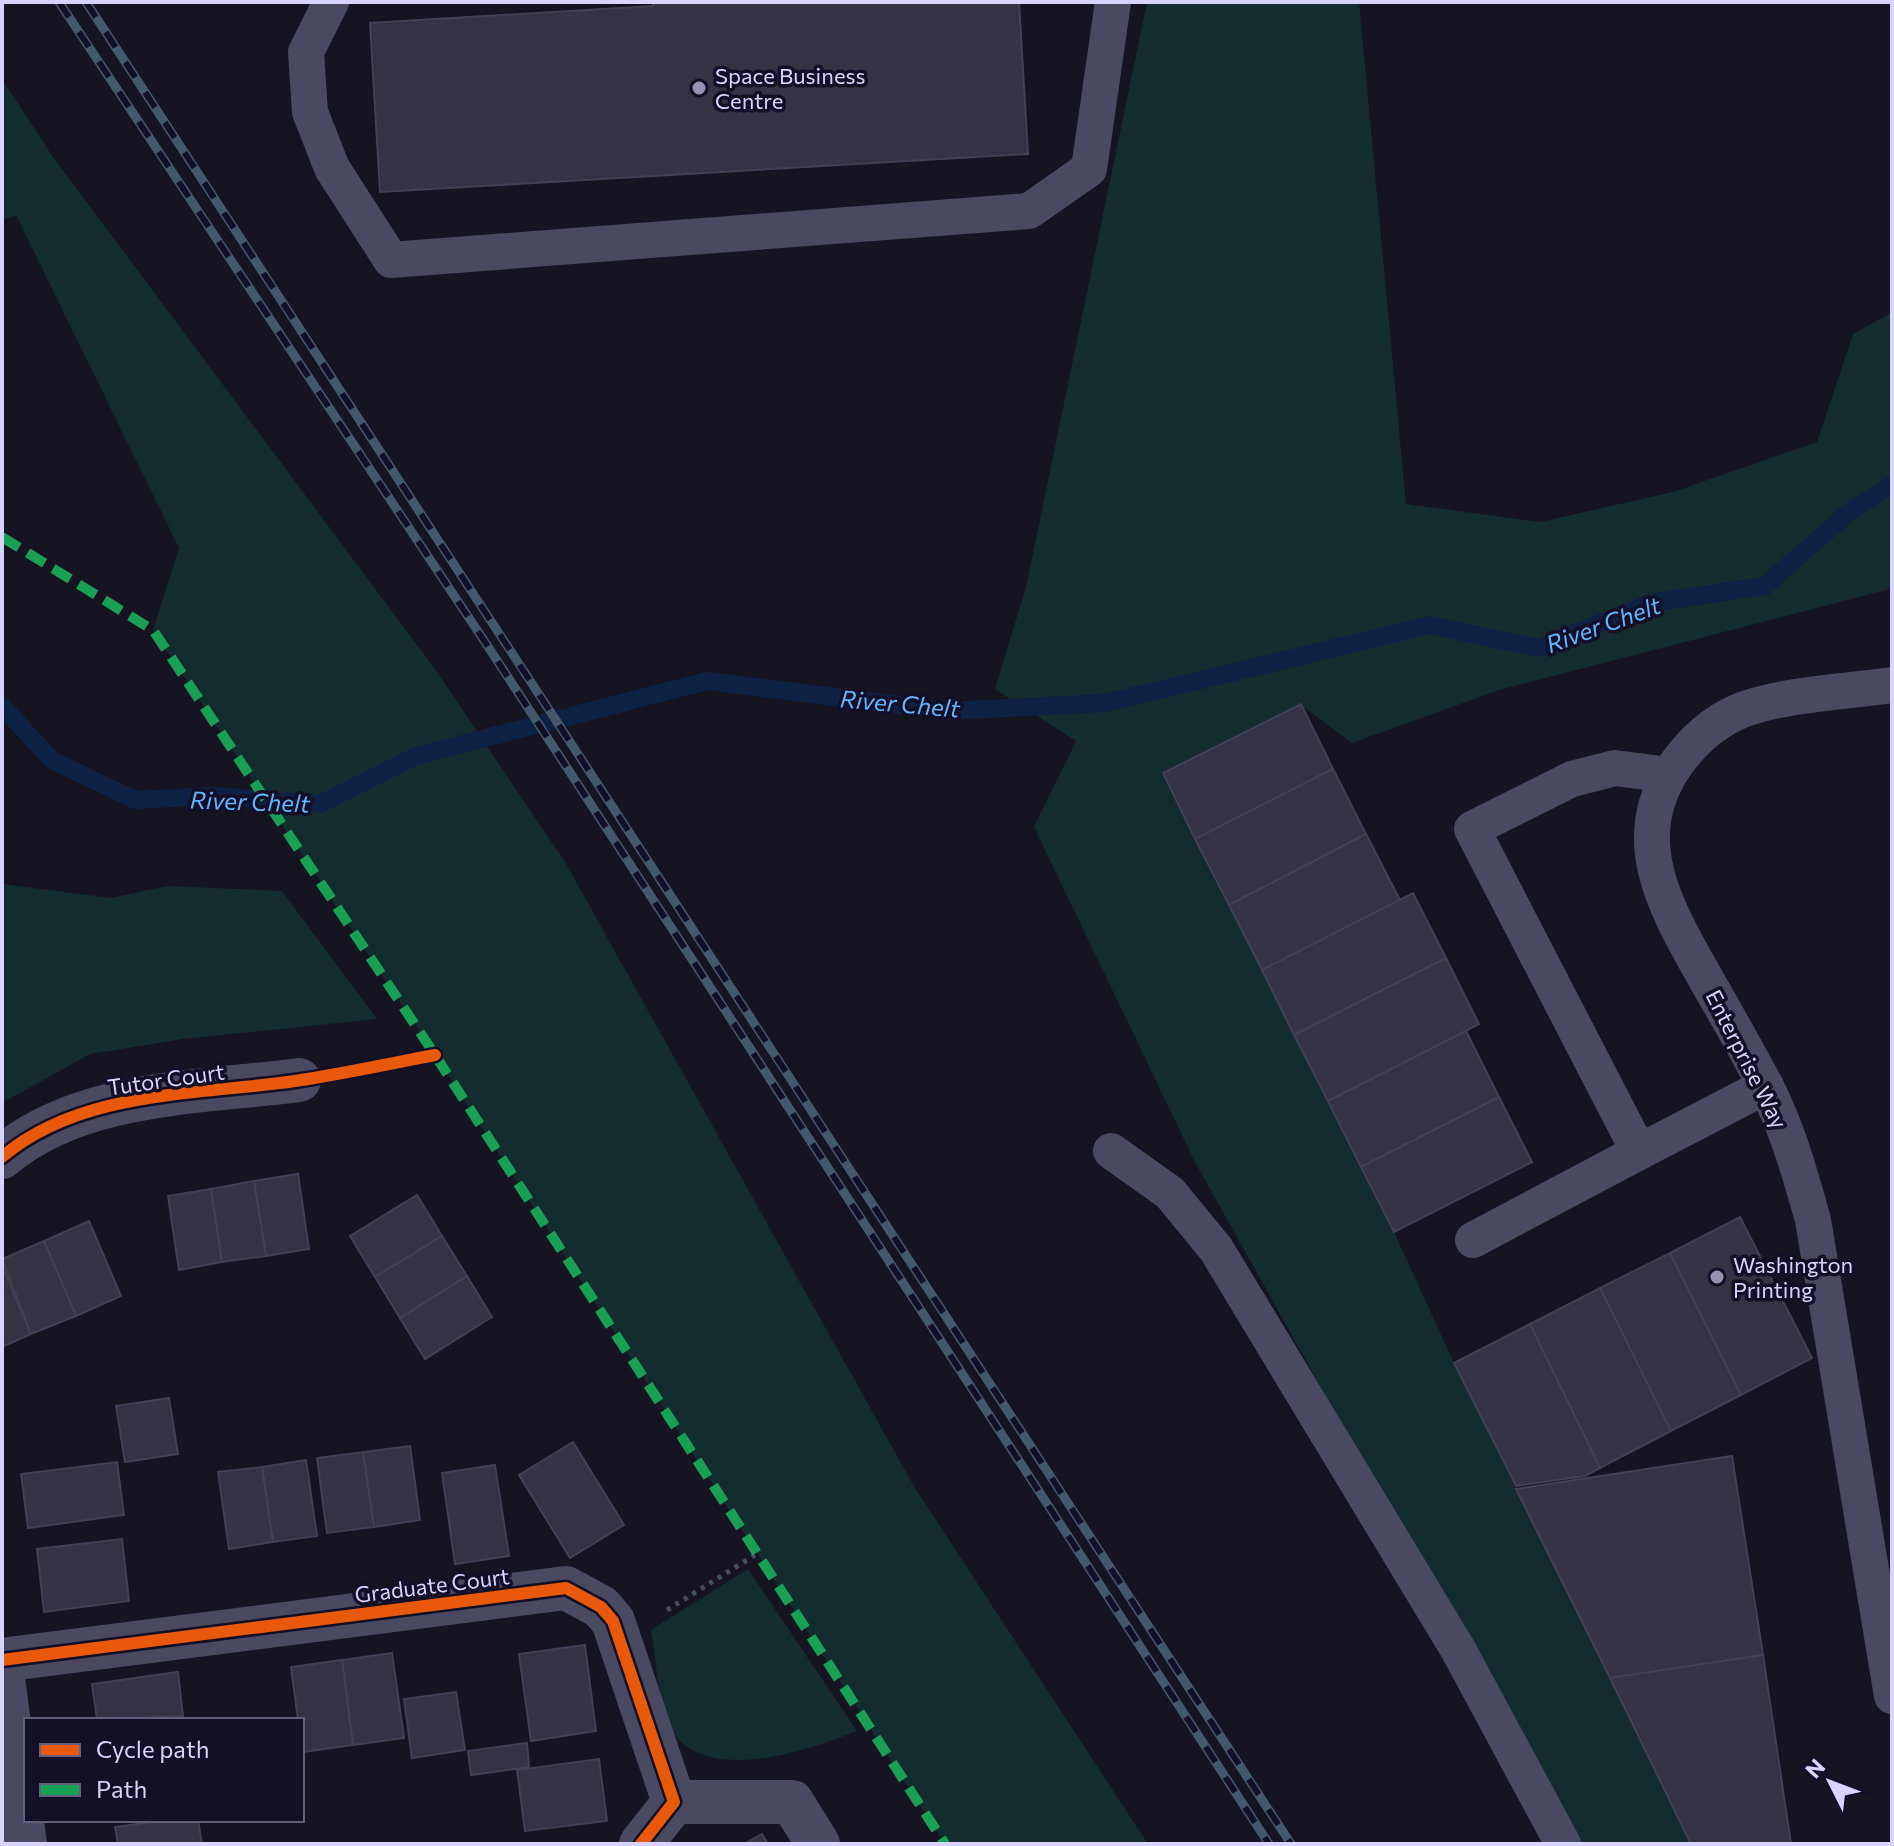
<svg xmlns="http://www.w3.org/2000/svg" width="1894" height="1846" viewBox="0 0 1894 1846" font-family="Commissioner,sans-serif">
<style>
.green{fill:#132c2d}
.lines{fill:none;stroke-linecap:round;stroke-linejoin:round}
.stream{stroke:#0d2144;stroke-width:18}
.building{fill:#343243;stroke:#433f54;stroke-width:2}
.path{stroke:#44505f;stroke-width:5;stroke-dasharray:4 6;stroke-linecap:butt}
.service{stroke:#4a4962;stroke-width:36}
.minor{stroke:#4a4962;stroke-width:44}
.rail-casing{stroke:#43596b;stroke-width:9}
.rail{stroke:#130f26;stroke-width:6;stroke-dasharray:18;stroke-linecap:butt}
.quiet{stroke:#1a9f57;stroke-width:10;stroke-dasharray:20 10;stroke-linecap:butt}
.cycleway-casing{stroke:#130f26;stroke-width:17}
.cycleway{stroke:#e8590c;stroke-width:12}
.poi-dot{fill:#9591b1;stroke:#130f26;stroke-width:3}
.labels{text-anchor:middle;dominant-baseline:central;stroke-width:7;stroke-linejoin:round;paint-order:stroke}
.poi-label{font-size:22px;fill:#d9d4ff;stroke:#130f26;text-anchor:start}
.street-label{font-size:22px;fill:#d9d4ff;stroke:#130f26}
.water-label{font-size:24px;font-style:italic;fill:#62b6ff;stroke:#130f26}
</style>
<rect width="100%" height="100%" fill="#161421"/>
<g class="green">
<path d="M 1147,2 L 1359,2 L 1406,504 L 1540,522 L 1673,492 L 1817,442 L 1853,334 L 1892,312 L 1892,585 L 1886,590 L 1499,690 L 1352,743 L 1300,704 L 1163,774 L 1394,1232 L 1454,1363 L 1691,1844 L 1576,1844 L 1195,1162 L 1034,827 L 1076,741 L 995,689 L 1026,587 Z"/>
<path d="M 2,79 L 53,157 L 435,669 L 565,862 L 915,1488 L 1148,1844 L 945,1844 L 435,1055 L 153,630 L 179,548 L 16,215 L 2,220 Z"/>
<path d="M 2,884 L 111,898 L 167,886 L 282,891 L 377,1019 L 183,1039 L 90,1054 L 2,1103 Z"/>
<path d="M 748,1569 L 857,1731 C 807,1751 688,1792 665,1715 C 657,1688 656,1658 651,1630 Z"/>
</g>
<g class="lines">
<path class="stream" d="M 2,706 L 52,760 L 135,800 L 214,796 L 320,804 L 416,756 L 707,681 L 947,711 L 1105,703 L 1430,625 L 1538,648 L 1650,603 L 1765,586 L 1850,511 L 1892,485"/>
</g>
<g class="building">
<path d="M 653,2 L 1019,2 L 1028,154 L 380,192 L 370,23 L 653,6 Z"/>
<path d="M 1301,704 L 1333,769 L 1195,839 L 1163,773 Z"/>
<path d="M 1333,769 L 1366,834 L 1229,905 L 1195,839 Z"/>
<path d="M 1366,834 L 1400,900 L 1262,970 L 1229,905 Z"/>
<path d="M 1413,893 L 1446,958 L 1294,1035 L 1262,970 Z"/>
<path d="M 1446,958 L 1479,1024 L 1328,1101 L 1294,1035 Z"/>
<path d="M 1466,1031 L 1499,1097 L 1361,1167 L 1328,1101 Z"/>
<path d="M 1499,1097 L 1532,1162 L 1394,1232 L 1361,1167 Z"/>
<path d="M 298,1174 L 309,1249 L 266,1256 L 254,1181 Z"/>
<path d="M 254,1181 L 266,1256 L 222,1262 L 211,1189 Z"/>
<path d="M 211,1189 L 222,1262 L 179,1270 L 168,1196 Z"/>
<path d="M 417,1195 L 442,1236 L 375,1277 L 350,1236 Z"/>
<path d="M 1740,1217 L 1812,1358 L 1741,1395 L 1670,1253 Z"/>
<path d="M 89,1221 L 121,1296 L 76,1316 L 44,1241 Z"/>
<path d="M 442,1236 L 467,1276 L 400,1318 L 375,1277 Z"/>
<path d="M 44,1241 L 76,1316 L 31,1334 L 2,1259 Z"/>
<path d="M 1670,1253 L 1741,1395 L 1671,1431 L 1600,1288 Z"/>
<path d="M 2,1266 L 31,1334 L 2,1347 Z"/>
<path d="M 467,1276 L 492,1317 L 425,1359 L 400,1318 Z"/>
<path d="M 1600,1288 L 1671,1431 L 1600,1468 L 1530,1324 Z"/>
<path d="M 1530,1324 L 1600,1468 L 1585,1476 L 1516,1486 L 1454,1363 Z"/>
<path d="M 169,1398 L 178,1454 L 125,1462 L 116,1406 Z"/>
<path d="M 573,1442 L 624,1525 L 570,1558 L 519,1475 Z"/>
<path d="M 410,1446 L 420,1520 L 374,1527 L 363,1452 Z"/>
<path d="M 363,1452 L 374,1527 L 327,1533 L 317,1458 Z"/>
<path d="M 1732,1456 L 1763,1655 L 1610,1678 L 1516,1489 Z"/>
<path d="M 306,1460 L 317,1536 L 273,1542 L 262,1467 Z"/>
<path d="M 117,1462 L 124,1515 L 28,1528 L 21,1474 Z"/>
<path d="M 495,1465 L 509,1556 L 455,1564 L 442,1473 Z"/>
<path d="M 262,1467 L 273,1542 L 229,1549 L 218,1472 Z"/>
<path d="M 122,1539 L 129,1601 L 44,1612 L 37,1549 Z"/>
<path d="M 585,1645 L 596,1731 L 531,1741 L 519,1654 Z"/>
<path d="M 392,1653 L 404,1738 L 353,1745 L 342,1660 Z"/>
<path d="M 1763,1655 L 1791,1844 L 1691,1844 L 1610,1678 Z"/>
<path d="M 342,1660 L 353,1745 L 303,1752 L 302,1720 L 298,1720 L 291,1667 Z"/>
<path d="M 178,1672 L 183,1716 L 97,1720 L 92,1684 Z"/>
<path d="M 456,1692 L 465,1750 L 412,1758 L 404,1699 Z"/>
<path d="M 183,1716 L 184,1720 L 153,1720 Z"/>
<path d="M 527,1743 L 529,1767 L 471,1775 L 468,1751 Z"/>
<path d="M 599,1759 L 607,1821 L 525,1831 L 517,1770 Z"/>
<path d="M 166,1820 L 198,1820 L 202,1844 L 118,1844 L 115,1827 Z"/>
<path d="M 762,1834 L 768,1844 L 744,1844 Z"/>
</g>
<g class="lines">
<path class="path" d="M 667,1610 L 755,1555"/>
<g class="service">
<path d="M 331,2 L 306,52 L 310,112 L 332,168 L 391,260 L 1029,211 L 1089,169 L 1113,2"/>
<path d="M 1892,685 C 1850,691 1794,694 1754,706 C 1722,715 1696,737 1677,763 C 1625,836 1664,905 1702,972 C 1723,1009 1744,1045 1764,1083 C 1787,1126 1800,1174 1813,1220 L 1892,1696"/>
<path d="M 1669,775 L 1615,768 L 1572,779 L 1472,829 L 1639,1152 L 1766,1086"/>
<path d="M 1111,1151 L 1170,1193 L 1216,1249 L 1459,1651 L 1563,1844"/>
<path d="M 1473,1240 L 1639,1152"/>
</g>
<g class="minor">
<path d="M 2,1157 C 81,1090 201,1093 299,1080"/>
<path d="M 2,1660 L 566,1588 L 601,1607 L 613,1621 L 674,1802 L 641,1844"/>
<path d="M 2,1671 L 25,1844"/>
<path d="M 674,1802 L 792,1802 L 818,1844"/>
</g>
<defs>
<g id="rail">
<path d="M 59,2 L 485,642 L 1269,1844"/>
<path d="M 86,2 L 1291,1844"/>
</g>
</defs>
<use href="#rail" class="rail-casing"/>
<use href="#rail" class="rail"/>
<path class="quiet" d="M 2,537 L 153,630 L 435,1055 L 945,1844"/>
<defs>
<g id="cycleway">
<path d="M 2,1157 C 81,1090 198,1095 295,1081 C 342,1074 388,1064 435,1055"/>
<path d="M 2,1660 L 566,1588 L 601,1607 L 613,1621 L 674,1802 L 641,1844"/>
</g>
</defs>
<use href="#cycleway" class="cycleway-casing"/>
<use href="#cycleway" class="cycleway"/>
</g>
<g class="poi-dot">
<circle cx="699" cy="88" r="8"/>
<circle cx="1717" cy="1277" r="8"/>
</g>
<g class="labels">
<g class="poi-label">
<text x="715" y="75">Space Business<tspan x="715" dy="25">Centre</tspan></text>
<text x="1733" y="1264">Washington<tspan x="1733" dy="25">Printing</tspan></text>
</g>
<g class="street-label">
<text transform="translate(1747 1059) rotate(63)">Enterprise Way</text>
<text transform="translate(166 1079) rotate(-8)">Tutor Court</text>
<text transform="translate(432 1585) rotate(-7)">Graduate Court</text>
</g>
<g class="water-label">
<text transform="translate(1603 624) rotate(-20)">River Chelt</text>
<text transform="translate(900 703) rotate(5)">River Chelt</text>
<text transform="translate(250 801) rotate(2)">River Chelt</text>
</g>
</g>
<rect width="1894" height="1846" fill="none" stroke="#d9d4ff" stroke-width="8"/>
<rect x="24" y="1718" width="280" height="104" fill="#130f26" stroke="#625e7d" stroke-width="2"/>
<rect x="40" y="1744" width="40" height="12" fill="#e8590c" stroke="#625e7d" stroke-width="2"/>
<text x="96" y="1758" font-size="24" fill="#d9d4ff">Cycle path</text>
<rect x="40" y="1784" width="40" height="12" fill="#1a9f57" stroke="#625e7d" stroke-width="2"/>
<text x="96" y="1798" font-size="24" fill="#d9d4ff">Path</text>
<g transform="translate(1830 1782) rotate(312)" stroke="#130f26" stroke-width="6" paint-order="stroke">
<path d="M0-6L14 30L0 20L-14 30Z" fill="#d9d4ff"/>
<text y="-12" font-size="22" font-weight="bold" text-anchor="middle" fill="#d9d4ff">N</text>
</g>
</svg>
